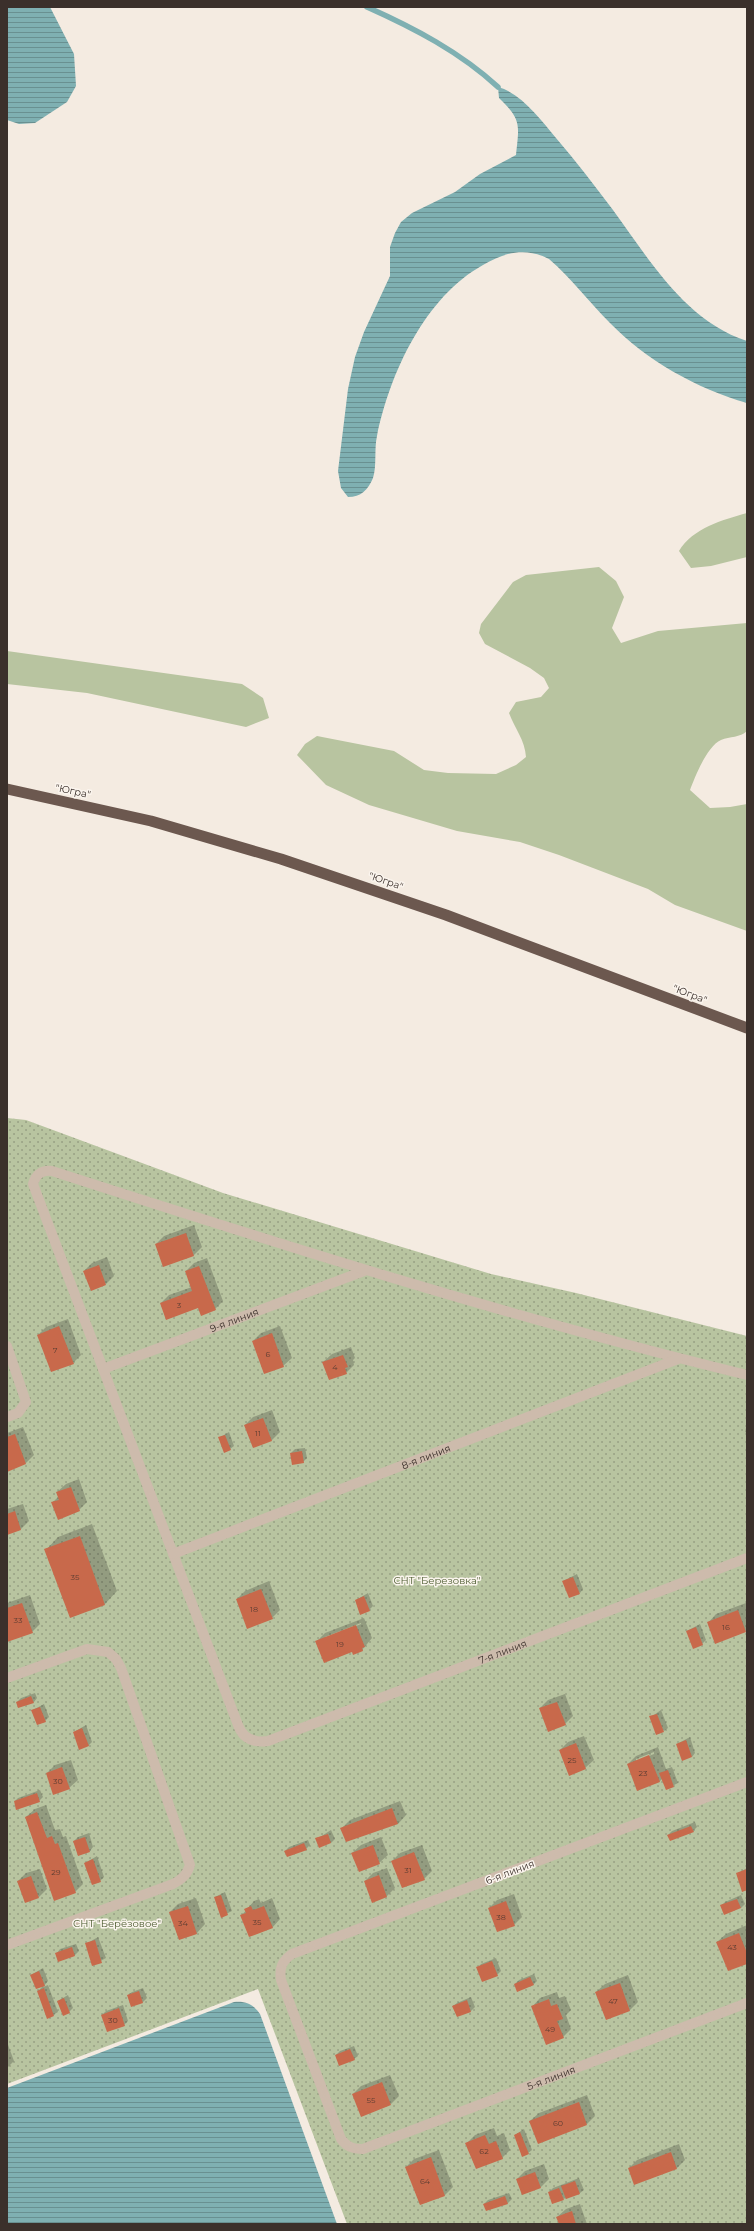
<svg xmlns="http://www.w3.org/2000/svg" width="754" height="2231" viewBox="0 0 754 2231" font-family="Montserrat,sans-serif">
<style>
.grass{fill:#b8c4a0}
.garden{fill:url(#garden-dots)}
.water{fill:url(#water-rules)}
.shadow{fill:#0003;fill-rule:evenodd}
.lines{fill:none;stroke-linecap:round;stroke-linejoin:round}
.stream{stroke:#7fb0b2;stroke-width:5.5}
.building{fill:#c8694b}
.minor{stroke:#cdbbac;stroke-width:10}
.trunk{stroke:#6c584f;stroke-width:11}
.labels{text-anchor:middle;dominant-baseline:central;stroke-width:3;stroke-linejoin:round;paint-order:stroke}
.number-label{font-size:8px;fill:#5e3e33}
.street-label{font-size:10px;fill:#3b302b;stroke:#fbf5ee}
.park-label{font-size:10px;fill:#4a5a2e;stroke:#fbf5ee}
</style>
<defs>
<pattern id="garden-dots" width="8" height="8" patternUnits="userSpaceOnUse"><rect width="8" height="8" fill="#b8c4a0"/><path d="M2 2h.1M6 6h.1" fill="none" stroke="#97a083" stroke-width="1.8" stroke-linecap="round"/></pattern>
<pattern id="water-rules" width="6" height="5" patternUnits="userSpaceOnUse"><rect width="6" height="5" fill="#7fb0b2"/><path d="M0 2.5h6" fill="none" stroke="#699091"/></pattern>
</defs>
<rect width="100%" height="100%" fill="#f4ebe1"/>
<g class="grass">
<path d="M 747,513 L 747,557 L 711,566 L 691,568 L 679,551 C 693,528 722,520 747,513 Z"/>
<path d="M 599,567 L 616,581 L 624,597 L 612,628 L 621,643 L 658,631 L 747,623 L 747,731 C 740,738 730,736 721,740 C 707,746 695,777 690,790 L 710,808 L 730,807 L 747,804 L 747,931 L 675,905 L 648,889 L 559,855 L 520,842 L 457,831 L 369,805 L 326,785 L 297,755 L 305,744 L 317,736 L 394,751 L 424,770 L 448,773 L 496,774 L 516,765 L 526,757 C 525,740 515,729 509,713 L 516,702 L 541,697 L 549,688 L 544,678 L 530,668 L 485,644 L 479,633 L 481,624 L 513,582 L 526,575 Z"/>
<path d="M 7,651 L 242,684 L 263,698 L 269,718 L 246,727 L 87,693 L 7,684 Z"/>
</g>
<path class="garden" d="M 7,1118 L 26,1120 L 223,1193 L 491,1274 L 576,1293 L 747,1336 L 747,2224 L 347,2224 L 258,1989 L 7,2084 Z"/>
<g class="water">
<path d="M 7,7 L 50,7 L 74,54 L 76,86 L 67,102 L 35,123 L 19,124 L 7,120 Z"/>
<path d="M 498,87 C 521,93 541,120 556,138 C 576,161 594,185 613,210 C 649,259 685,321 747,341 L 747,403 C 697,389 646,360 610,323 C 589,302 571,278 549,259 C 526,247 505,252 483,265 C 425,297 390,373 377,436 C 374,449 377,466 373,478 C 368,490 361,497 348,497 L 341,488 L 338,471 L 348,389 L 355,357 L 364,332 L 390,276 L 390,247 L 395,233 L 401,222 L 412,213 L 455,192 L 480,174 L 516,155 C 519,125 522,120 499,98 Z"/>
<path d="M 234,2002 C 246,2001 253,2004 260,2014 L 337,2224 L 7,2224 L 7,2088 Z"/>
</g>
<g class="shadow">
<path d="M 194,1225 L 202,1247 L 194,1255 L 164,1266 L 156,1244 L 164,1236 Z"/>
<path d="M 107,1257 L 114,1276 L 106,1284 L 84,1271 L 92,1263 Z"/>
<path d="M 207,1258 L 223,1301 L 215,1309 L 161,1303 L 169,1295 L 192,1287 L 186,1271 L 194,1263 Z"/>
<path d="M 68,1319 L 81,1355 L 73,1363 L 38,1335 L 46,1327 Z"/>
<path d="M 280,1326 L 292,1358 L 283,1366 L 253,1341 L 261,1333 Z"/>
<path d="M 351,1347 L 355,1358 L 353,1360 L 354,1365 L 346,1373 L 323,1362 L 332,1354 Z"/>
<path d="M 272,1410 L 280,1432 L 272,1440 L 253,1447 L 245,1425 L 253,1417 Z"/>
<path d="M 747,1424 L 747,1433 L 745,1432 Z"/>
<path d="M 23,1427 L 34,1455 L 26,1463 L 7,1471 L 7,1433 Z"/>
<path d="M 229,1432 L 234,1446 L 230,1449 L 219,1438 Z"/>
<path d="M 305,1448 L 307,1458 L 303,1462 L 291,1453 L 295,1449 Z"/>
<path d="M 79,1479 L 87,1502 L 79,1510 L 52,1503 L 59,1496 L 57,1492 L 66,1484 Z"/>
<path d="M 23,1504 L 29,1521 L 21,1529 L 7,1534 L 7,1509 Z"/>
<path d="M 92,1524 L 117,1591 L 105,1604 L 70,1616 L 46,1550 L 58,1537 Z"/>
<path d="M 577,1574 L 583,1589 L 580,1593 L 563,1581 Z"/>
<path d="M 269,1581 L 280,1610 L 272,1618 L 237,1599 L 245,1591 Z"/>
<path d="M 368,1593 L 373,1606 L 369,1610 L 356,1600 Z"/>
<path d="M 30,1595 L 40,1624 L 32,1632 L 7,1641 L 7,1603 Z"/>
<path d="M 746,1603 L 746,1631 L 708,1623 L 716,1614 Z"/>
<path d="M 364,1618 L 372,1638 L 362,1650 L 352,1651 L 316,1642 L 325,1633 ZM 361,1623 L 361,1624 L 325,1639 L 325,1637 Z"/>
<path d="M 700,1624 L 706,1640 L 702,1644 L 687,1631 Z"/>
<path d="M 35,1693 L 37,1698 L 34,1702 L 19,1707 L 17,1702 L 21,1698 Z"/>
<path d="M 565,1694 L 573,1716 L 565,1724 L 540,1708 L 548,1700 Z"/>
<path d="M 44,1704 L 49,1717 L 45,1721 L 33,1710 Z"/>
<path d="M 661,1710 L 668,1728 L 664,1731 L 651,1717 Z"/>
<path d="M 86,1725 L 92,1742 L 88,1746 L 74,1732 Z"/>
<path d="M 584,1736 L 594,1760 L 585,1768 L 560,1750 L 568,1742 Z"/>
<path d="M 690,1737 L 695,1753 L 692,1757 L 677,1744 Z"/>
<path d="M 658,1747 L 666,1769 L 672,1767 L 678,1783 L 666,1789 L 662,1779 L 659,1782 L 628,1764 L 636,1756 ZM 654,1752 L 654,1754 L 636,1761 L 636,1759 Z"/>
<path d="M 71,1760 L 78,1780 L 69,1788 L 47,1773 L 55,1765 Z"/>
<path d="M 40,1790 L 43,1797 L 39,1801 L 15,1801 L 18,1798 Z"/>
<path d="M 400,1801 L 406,1815 L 398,1824 L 342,1828 L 350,1820 Z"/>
<path d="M 46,1805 L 55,1830 L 60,1829 L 63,1837 L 66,1836 L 83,1884 L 75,1892 L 26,1817 L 35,1809 Z"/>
<path d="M 695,1822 L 697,1827 L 693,1831 L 668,1835 L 672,1831 Z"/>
<path d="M 331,1830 L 335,1839 L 331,1843 L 317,1839 Z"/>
<path d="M 89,1833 L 93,1847 L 90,1851 L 74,1841 L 78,1837 Z"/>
<path d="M 381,1837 L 388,1855 L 379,1863 L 352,1853 L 361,1845 Z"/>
<path d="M 308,1840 L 310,1845 L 306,1849 L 285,1851 L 289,1847 Z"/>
<path d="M 422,1845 L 432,1871 L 424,1879 L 392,1861 L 400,1853 Z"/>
<path d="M 97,1856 L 104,1877 L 100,1881 L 85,1863 Z"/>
<path d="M 387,1868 L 395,1888 L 387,1896 L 373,1902 L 365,1881 L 373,1873 Z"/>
<path d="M 747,1868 L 747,1889 L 737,1874 Z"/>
<path d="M 40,1869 L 47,1889 L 39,1897 L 25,1902 L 18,1881 L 26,1873 Z"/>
<path d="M 225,1892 L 232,1911 L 222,1916 L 215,1897 Z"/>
<path d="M 514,1894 L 522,1917 L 514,1925 L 489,1908 L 497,1900 Z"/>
<path d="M 741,1895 L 745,1904 L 741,1908 L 722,1905 L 725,1902 Z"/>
<path d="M 196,1898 L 205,1924 L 197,1933 L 179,1939 L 170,1912 L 178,1904 Z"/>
<path d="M 272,1898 L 280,1919 L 272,1928 L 242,1915 L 254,1901 L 259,1899 L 261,1903 Z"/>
<path d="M 747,1925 L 747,1963 L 717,1942 L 726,1934 Z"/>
<path d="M 98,1937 L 106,1958 L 93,1965 L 86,1944 Z"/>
<path d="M 76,1944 L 79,1951 L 75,1955 L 59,1961 L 57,1953 L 60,1949 Z"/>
<path d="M 496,1958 L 501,1971 L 497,1975 L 478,1968 L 481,1964 Z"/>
<path d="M 43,1968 L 48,1981 L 43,1987 L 48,1985 L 58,2012 L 48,2018 L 38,1991 L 43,1986 L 31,1975 Z"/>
<path d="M 534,1974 L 537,1981 L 533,1985 L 515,1984 L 519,1980 Z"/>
<path d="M 628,1975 L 638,2002 L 630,2010 L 606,2019 L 596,1992 L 605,1984 Z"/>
<path d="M 143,1988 L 147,1998 L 143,2002 L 132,2006 L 128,1995 L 132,1992 Z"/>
<path d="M 557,1992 L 559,1998 L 565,1996 L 571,2010 L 566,2015 L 571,2029 L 563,2037 L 532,2007 L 540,1998 Z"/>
<path d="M 68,1995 L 73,2008 L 69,2012 L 58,2001 Z"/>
<path d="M 471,1997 L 475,2007 L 471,2011 L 457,2016 L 453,2006 L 457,2003 Z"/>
<path d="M 123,2005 L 128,2021 L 124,2025 L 102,2015 L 106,2011 Z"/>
<path d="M 7,2042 L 14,2061 L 7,2068 Z"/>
<path d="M 354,2046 L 358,2056 L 354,2059 L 336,2055 L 340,2051 Z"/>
<path d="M 390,2075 L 399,2096 L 391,2104 L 353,2094 L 361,2086 Z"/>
<path d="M 587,2095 L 595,2116 L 587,2124 L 530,2121 L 539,2113 Z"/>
<path d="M 494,2128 L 497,2136 L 504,2133 L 510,2150 L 502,2158 L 467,2143 L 475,2135 Z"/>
<path d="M 524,2129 L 532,2150 L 528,2153 L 515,2135 Z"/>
<path d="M 679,2144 L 685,2160 L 677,2168 L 629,2168 L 637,2160 Z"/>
<path d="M 439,2150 L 453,2187 L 445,2195 L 420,2204 L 406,2167 L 414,2159 Z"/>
<path d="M 544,2164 L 549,2179 L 541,2187 L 523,2194 L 517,2179 L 525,2171 Z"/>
<path d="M 579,2178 L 584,2190 L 580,2193 L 566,2197 L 564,2199 L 549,2192 L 553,2188 Z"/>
<path d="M 509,2193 L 512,2199 L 508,2203 L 487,2210 L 484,2204 L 488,2200 Z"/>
<path d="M 580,2204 L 587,2224 L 560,2224 L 557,2217 L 566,2209 Z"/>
</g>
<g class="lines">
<path class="stream" d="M 367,7 C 414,28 460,52 498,87"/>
</g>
<g class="building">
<path d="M 186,1233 L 194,1256 L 163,1267 L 155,1244 Z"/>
<path d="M 99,1265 L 106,1285 L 91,1291 L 83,1271 Z"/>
<path d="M 199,1266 L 216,1310 L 201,1316 L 198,1308 L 166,1320 L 160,1303 L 192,1291 L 185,1271 Z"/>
<path d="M 59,1326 L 74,1364 L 51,1372 L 37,1335 Z"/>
<path d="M 272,1333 L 284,1367 L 264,1374 L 252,1341 Z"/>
<path d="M 343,1355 L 348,1367 L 345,1368 L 347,1374 L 329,1380 L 322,1362 Z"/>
<path d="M 263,1418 L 272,1441 L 253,1448 L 244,1425 Z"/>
<path d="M 15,1434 L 26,1464 L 7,1472 L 7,1437 Z"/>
<path d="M 225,1435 L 231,1450 L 224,1453 L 218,1437 Z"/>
<path d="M 302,1451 L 304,1463 L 292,1465 L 290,1453 Z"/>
<path d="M 71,1487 L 80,1511 L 58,1520 L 51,1502 L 59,1500 L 56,1492 Z"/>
<path d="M 15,1511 L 21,1530 L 7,1535 L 7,1514 Z"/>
<path d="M 80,1536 L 105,1605 L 70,1618 L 44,1549 Z"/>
<path d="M 573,1577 L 580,1594 L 569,1598 L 562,1581 Z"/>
<path d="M 261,1589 L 273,1619 L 247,1629 L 236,1599 Z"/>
<path d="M 364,1596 L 370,1611 L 360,1615 L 355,1600 Z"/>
<path d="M 22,1603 L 33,1633 L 7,1642 L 7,1608 Z"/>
<path d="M 738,1610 L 746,1632 L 715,1644 L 707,1622 Z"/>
<path d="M 356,1625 L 365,1647 L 362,1648 L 363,1651 L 353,1655 L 352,1652 L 324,1663 L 315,1641 Z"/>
<path d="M 696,1627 L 703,1645 L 693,1649 L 686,1631 Z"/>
<path d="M 31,1696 L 34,1703 L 18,1708 L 16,1702 Z"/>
<path d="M 557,1702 L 566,1725 L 548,1732 L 539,1708 Z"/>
<path d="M 40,1707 L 46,1722 L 37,1725 L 31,1710 Z"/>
<path d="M 657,1714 L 664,1732 L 656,1735 L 649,1716 Z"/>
<path d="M 82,1728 L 89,1746 L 79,1750 L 73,1732 Z"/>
<path d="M 686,1740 L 692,1757 L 682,1761 L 676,1744 Z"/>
<path d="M 576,1743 L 586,1769 L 569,1776 L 559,1750 Z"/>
<path d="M 649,1755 L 660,1782 L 637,1791 L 627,1764 Z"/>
<path d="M 62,1767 L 70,1789 L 53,1795 L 46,1773 Z"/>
<path d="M 668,1770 L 674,1787 L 666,1790 L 659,1773 Z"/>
<path d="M 37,1793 L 40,1802 L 16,1810 L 14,1801 Z"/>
<path d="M 392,1808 L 398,1824 L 346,1842 L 340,1828 Z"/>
<path d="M 37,1812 L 47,1838 L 52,1836 L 55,1844 L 58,1843 L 76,1893 L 54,1901 L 25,1817 Z"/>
<path d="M 691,1826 L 694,1832 L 670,1841 L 667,1835 Z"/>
<path d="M 328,1834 L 331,1843 L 319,1848 L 315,1838 Z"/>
<path d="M 85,1837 L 90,1852 L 78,1856 L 73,1841 Z"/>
<path d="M 304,1843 L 307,1850 L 287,1857 L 284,1851 Z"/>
<path d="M 373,1845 L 380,1864 L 359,1872 L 351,1853 Z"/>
<path d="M 414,1852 L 425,1880 L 402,1888 L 391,1861 Z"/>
<path d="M 93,1859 L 101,1882 L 92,1885 L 84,1863 Z"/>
<path d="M 747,1869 L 747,1890 L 742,1892 L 736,1873 Z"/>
<path d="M 379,1875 L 387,1897 L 372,1903 L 364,1881 Z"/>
<path d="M 31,1876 L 39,1898 L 25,1903 L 17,1881 Z"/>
<path d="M 221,1895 L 228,1915 L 221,1918 L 214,1897 Z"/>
<path d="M 737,1899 L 741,1908 L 724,1915 L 720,1905 Z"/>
<path d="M 506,1901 L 515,1926 L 497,1932 L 488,1908 Z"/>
<path d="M 188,1906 L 197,1934 L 179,1940 L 169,1912 Z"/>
<path d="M 251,1906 L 253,1910 L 264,1906 L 273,1928 L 249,1937 L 240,1915 L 246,1913 L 244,1909 Z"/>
<path d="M 739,1933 L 747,1953 L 747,1964 L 728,1971 L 716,1942 Z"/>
<path d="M 95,1940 L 102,1963 L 92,1966 L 85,1943 Z"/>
<path d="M 72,1947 L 75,1956 L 58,1962 L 55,1953 Z"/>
<path d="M 492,1961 L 498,1976 L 482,1982 L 476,1967 Z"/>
<path d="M 39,1971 L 45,1986 L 36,1989 L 30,1975 Z"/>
<path d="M 530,1977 L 534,1985 L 517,1992 L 514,1984 Z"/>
<path d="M 620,1983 L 630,2011 L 606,2020 L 595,1992 Z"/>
<path d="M 44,1988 L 54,2016 L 47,2019 L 37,1991 Z"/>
<path d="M 139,1991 L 143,2003 L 131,2007 L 127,1995 Z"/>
<path d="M 64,1998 L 70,2013 L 63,2016 L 57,2001 Z"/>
<path d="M 549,1999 L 551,2006 L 557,2004 L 563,2019 L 557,2021 L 564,2038 L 546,2045 L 531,2006 Z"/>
<path d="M 467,2000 L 471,2012 L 457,2017 L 452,2006 Z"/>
<path d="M 119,2008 L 125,2026 L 107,2032 L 101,2015 Z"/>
<path d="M 350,2049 L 355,2060 L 339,2066 L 335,2055 Z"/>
<path d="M 382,2082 L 391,2105 L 361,2117 L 352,2094 Z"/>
<path d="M 579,2102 L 587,2125 L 538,2144 L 529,2121 Z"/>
<path d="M 520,2132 L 529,2154 L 522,2157 L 514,2135 Z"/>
<path d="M 485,2135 L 489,2144 L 496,2141 L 503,2159 L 476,2169 L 465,2143 Z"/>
<path d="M 671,2152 L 677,2169 L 634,2185 L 628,2168 Z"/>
<path d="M 431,2157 L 445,2196 L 420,2205 L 405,2167 Z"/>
<path d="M 535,2172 L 541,2188 L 522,2195 L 516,2179 Z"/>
<path d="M 575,2181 L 580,2194 L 566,2199 L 561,2186 Z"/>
<path d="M 559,2188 L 564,2200 L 552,2204 L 548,2192 Z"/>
<path d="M 505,2196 L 508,2204 L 486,2211 L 483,2204 Z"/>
<path d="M 572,2211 L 576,2224 L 559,2224 L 556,2217 Z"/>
</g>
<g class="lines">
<g class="minor">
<path d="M 7,1346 L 26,1402 L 18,1413 L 7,1417"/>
<path id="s1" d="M 103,1369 L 364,1271"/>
<path id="s2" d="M 747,1375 C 512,1318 282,1245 52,1171 C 41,1170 36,1174 33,1184 L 238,1725 C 243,1739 254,1743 268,1741 L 747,1558"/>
<path id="s3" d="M 173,1554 L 678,1359"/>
<path d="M 7,1678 L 87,1649 L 108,1652 L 116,1659 L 121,1668 L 190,1865 C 187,1875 182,1879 173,1884 L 7,1945"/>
<path id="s4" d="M 747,1782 L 292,1954 C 282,1961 279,1968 281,1980 L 341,2139 C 347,2147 353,2149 363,2149 L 747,2003"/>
</g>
<path class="trunk" d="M 7,789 L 151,821 L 281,859 L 446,915 L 747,1028"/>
</g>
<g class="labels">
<g class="number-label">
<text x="179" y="1305">3</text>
<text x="55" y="1350">7</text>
<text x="268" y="1354">6</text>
<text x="335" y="1367">4</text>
<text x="258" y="1433">11</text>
<text x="75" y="1577">35</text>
<text x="254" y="1609">18</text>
<text x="18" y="1620">33</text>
<text x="726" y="1627">16</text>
<text x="340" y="1644">19</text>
<text x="572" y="1760">25</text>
<text x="643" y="1773">23</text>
<text x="58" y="1781">30</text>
<text x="408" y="1870">31</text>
<text x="56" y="1872">29</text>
<text x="501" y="1917">38</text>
<text x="257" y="1922">35</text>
<text x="183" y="1923">34</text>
<text x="732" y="1947">43</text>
<text x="613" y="2001">47</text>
<text x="113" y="2020">30</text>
<text x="550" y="2029">49</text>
<text x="371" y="2100">55</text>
<text x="558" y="2123">60</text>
<text x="484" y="2151">62</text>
<text x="425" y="2181">64</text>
</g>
<g class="street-label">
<text transform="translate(73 791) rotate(12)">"Югра"</text>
<text transform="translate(386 881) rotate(19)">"Югра"</text>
<text transform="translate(690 994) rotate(21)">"Югра"</text>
<text stroke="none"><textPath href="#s1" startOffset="140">9-я линия</textPath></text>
<text stroke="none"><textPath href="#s3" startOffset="271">8-я линия</textPath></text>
<text stroke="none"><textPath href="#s2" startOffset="1617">7-я линия</textPath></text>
<text transform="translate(510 1872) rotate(-21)">6-я линия</text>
<text stroke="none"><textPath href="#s4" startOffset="913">5-я линия</textPath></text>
</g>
<g class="park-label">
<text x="437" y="1580">СНТ "Березовка"</text>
<text x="117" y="1923">СНТ "Берёзовое"</text>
</g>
</g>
<rect width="754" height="2231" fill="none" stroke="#3b302b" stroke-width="16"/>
</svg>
